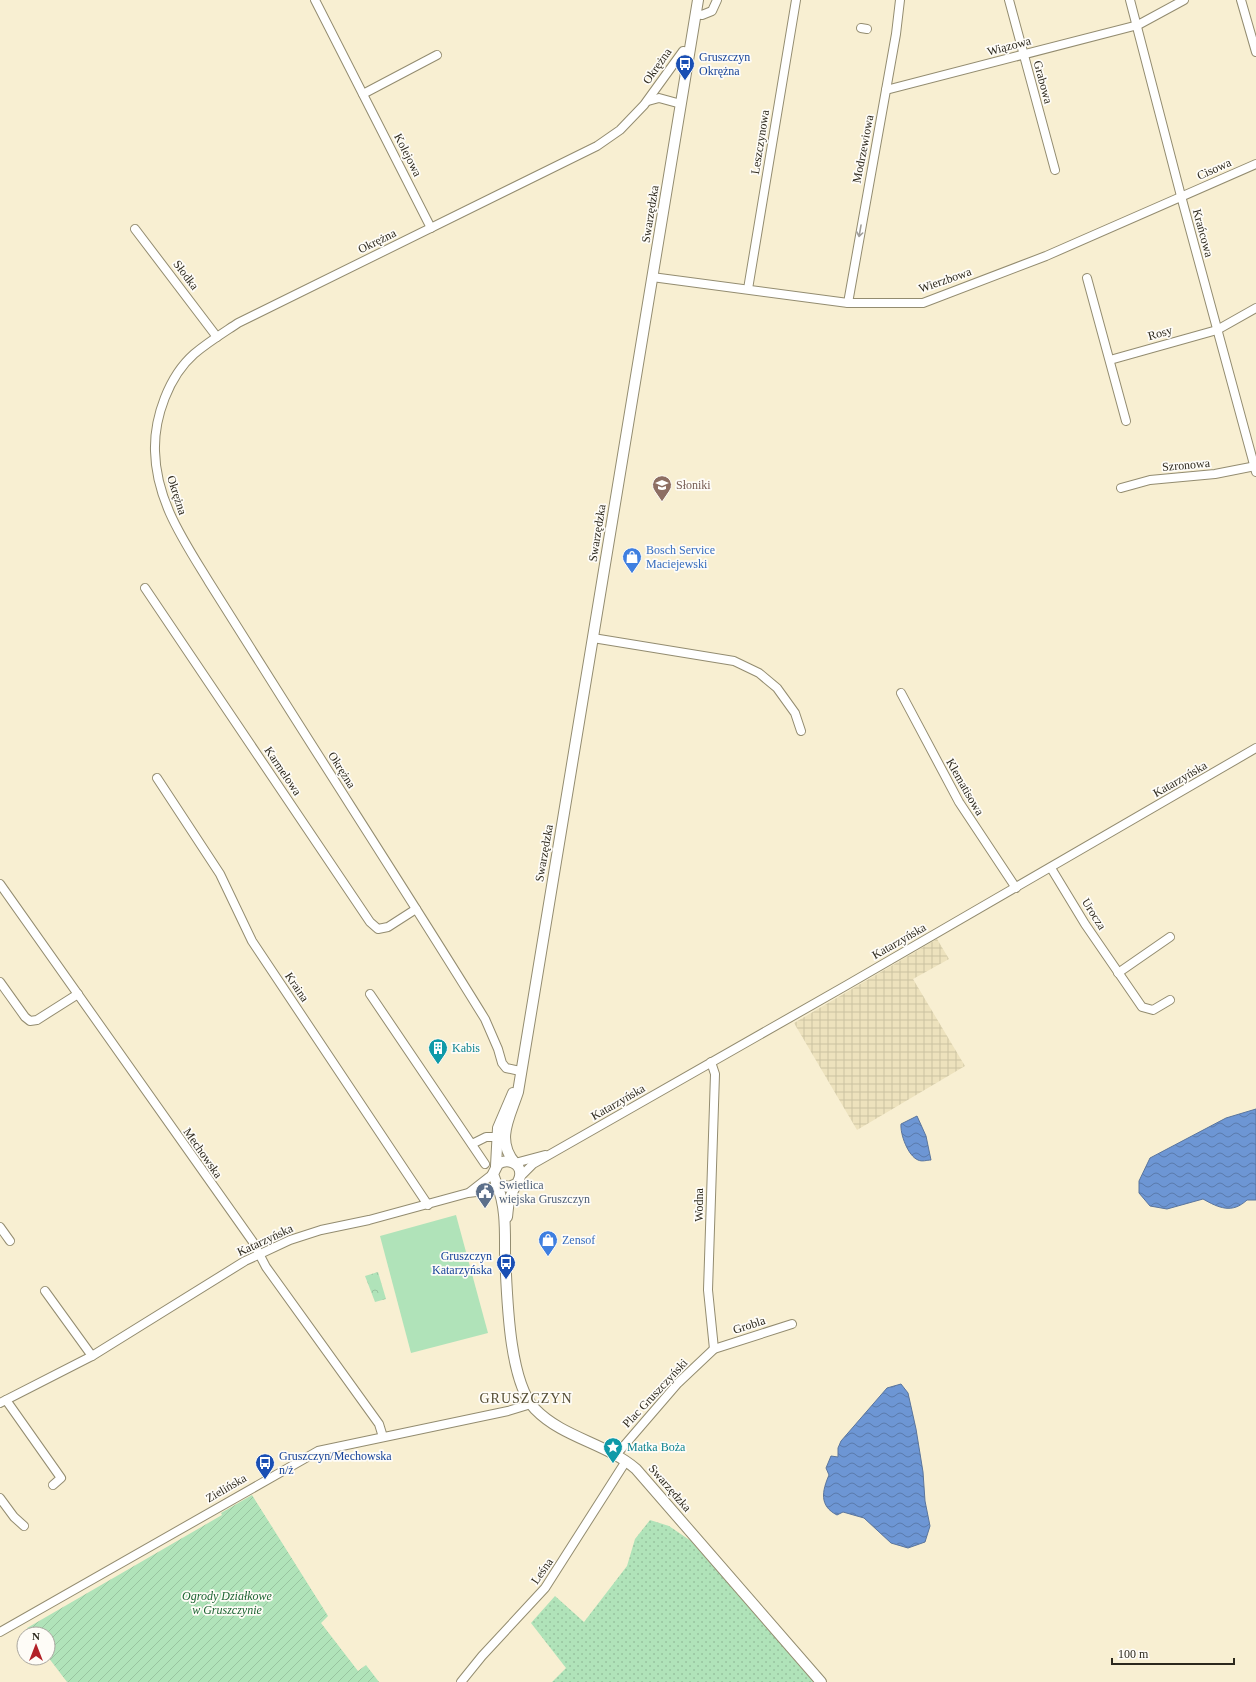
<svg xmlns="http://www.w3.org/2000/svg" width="1256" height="1682" viewBox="0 0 1256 1682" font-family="'Times New Roman',serif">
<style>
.industrial{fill:url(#industrial-grid)}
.grass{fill:url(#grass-dots)}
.park{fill:url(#park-crowns)}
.garden{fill:url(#garden-furrows)}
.pitch{fill:#b0e3b9}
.water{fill:url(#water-waves);stroke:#5a759d}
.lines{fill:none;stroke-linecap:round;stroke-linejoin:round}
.minor-casing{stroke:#938c70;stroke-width:10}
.tertiary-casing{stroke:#938c70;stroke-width:12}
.minor{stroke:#fff;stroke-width:8}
.tertiary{stroke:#fff;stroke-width:10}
.oneway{stroke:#a09e99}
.labels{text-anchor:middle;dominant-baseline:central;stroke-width:3.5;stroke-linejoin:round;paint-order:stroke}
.street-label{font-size:12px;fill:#2c281d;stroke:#fefcf7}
.transit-label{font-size:12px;fill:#164399;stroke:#fefcf7;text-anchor:start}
.education-label{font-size:12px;fill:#785e54;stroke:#fefcf7;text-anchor:start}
.shop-label{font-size:12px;fill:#366cbe;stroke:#fefcf7;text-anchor:start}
.culture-label{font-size:12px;fill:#0d838f;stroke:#fefcf7;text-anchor:start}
.service-label{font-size:12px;fill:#4e5e75;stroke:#fefcf7;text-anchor:start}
.park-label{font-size:12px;font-style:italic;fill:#1c6432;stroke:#fefcf7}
.quarter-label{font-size:14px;letter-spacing:1px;fill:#544d34;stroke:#fefcf7}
</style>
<defs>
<pattern id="industrial-grid" width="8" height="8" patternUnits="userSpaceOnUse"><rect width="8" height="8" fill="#ede2bd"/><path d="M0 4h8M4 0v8" fill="none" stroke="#cbc2a2"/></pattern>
<pattern id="grass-dots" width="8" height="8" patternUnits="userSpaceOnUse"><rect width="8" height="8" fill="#b0e3b9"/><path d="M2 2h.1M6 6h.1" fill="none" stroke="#98c39f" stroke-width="1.8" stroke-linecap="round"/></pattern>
<pattern id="park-crowns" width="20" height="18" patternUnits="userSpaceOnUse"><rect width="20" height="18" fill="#b0e3b9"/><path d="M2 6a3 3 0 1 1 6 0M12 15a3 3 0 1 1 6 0" fill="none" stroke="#98c39f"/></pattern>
<pattern id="garden-furrows" width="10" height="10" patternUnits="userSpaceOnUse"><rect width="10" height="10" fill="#b0e3b9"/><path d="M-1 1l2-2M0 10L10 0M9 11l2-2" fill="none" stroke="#98c39f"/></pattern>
<pattern id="water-waves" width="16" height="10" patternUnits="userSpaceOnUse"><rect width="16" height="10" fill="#6d96d4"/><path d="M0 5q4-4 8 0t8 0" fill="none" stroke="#5a7aab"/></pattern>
</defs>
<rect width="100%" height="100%" fill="#f8efd2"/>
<path class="industrial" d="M 937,939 L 949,959 L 913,979 L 965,1066 L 857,1130 L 794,1023 Z"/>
<path class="grass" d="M 650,1520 L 669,1526 L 691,1541 L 814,1682 L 552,1682 L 566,1668 L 531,1623 L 555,1596 L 584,1622 L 627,1566 L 635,1539 Z"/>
<path class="park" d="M 378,1272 L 386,1299 L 375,1302 L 365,1276 Z"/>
<path class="garden" d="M 252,1495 L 328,1616 L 321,1623 L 358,1671 L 366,1665 L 379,1682 L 67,1682 L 48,1657 L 48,1634 L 31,1634 L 27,1628 L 222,1515 L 221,1513 Z"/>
<path class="pitch" d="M 456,1215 L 488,1333 L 411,1353 L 380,1236 Z"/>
<g class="water">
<path d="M 1256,1109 L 1256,1200 L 1247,1200 C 1232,1214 1219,1208 1203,1199 L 1167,1209 L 1150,1206 L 1139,1193 L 1139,1181 L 1150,1158 L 1226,1118 Z"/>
<path d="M 917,1116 L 926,1136 L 931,1160 C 927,1160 922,1162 918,1160 C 908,1156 900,1134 901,1124 Z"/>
<path d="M 901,1384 L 908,1393 L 916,1429 L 923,1472 L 925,1501 L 930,1526 L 925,1542 L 908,1548 L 891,1543 L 864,1518 L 843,1512 L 837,1515 C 819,1506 822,1491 829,1475 L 826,1468 L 831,1456 L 838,1457 L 838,1448 L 841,1441 L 887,1388 Z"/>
</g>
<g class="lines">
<defs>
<g id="minor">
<path d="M 315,0 L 431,228"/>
<path d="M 1009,0 L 1055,170"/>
<path d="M 1130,0 L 1181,196 L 1256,472"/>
<path d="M 1241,0 L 1256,52"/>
<path d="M 696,14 L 702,15 L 712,11 L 717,0"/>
<path d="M 861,28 L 867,29"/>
<path d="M 886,90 L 1138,25 L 1184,0"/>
<path d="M 363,94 L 437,55"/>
<path d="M 648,101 L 659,98 L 681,104"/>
<path d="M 135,229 L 217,337"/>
<path d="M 652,277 L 848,303 L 923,303 L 1046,256 L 1256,164"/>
<path d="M 1087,278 L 1126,421"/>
<path d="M 748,289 L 796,0"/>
<path d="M 848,303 L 896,34 L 900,0"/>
<path d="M 1110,360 L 1217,330 L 1256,308"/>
<path d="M 1121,488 L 1150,480 L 1215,474 L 1256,466"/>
<path d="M 145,588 L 370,922 L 378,929 L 388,927 L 416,909"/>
<path d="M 593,638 L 734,661 L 759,673 L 777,688 L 795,713 L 801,731"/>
<path d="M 901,693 L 959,802 L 1016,888"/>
<path d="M 157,778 L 220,874 L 252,941 L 428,1205"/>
<path d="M 1051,868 L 1085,924 L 1142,1007 L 1153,1010 L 1170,1000"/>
<path d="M 0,884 L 253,1242 L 266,1267 L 379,1424 L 383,1437"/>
<path d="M 1118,973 L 1170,937"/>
<path d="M 0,982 L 25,1017 L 30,1021 L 37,1020 L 78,994"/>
<path d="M 370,994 L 485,1164"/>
<path d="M 711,1062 L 715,1074 L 708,1290 L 714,1349"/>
<path d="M 520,1071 L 506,1068 L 502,1063 L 498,1049 L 485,1019 C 419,912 351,807 284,701 C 259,661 234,622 209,582 C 184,541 156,501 155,451 C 154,417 169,376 194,354 C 208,342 223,333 238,323 L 597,146 L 620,130 L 644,105 L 683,51 L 690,52"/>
<path d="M 472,1144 L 486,1137 L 502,1137"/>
<path d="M 515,1163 L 545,1155"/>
<path d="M 520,1177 L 533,1164 L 847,985 L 1256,748"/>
<path d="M 470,1192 L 493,1174"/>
<path d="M 0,1227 L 10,1241"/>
<path d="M 45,1291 L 92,1356"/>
<path d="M 6,1400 L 61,1478 L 53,1485"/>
<path d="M 0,1403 L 92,1356 L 245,1261 L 290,1240 L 321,1230 L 369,1220 L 468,1193 L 485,1191 L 497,1185"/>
<path d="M 616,1455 L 678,1383 L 714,1349 L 792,1324"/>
<path d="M 0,1498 L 14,1517 L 24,1526"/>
<path d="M 0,1632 L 318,1451 L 508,1411 L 531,1404"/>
<path d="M 461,1682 L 482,1656 L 545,1588 L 626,1461"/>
</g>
<g id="tertiary">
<path d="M 515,1163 C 495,1140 510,1117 518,1092 L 698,0"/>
<path d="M 496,1166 L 498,1128 L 513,1093"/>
<path d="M 497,1185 C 506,1206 505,1231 505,1253 C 507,1292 508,1381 535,1409 C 563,1438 606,1443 636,1469 L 821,1682"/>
<path d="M 507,1217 C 508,1209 508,1200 512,1193 C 514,1187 519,1182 520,1176 C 522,1163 508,1158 498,1164 L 493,1174 L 497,1185 L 509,1187 L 516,1184"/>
</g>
</defs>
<use href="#minor" class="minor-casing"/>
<use href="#tertiary" class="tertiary-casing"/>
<use href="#minor" class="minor"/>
<use href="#tertiary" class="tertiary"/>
</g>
<defs><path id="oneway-shaft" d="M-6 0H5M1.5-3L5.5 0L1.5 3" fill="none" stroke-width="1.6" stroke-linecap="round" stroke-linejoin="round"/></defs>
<use class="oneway" href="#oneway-shaft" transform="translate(860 231) rotate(100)"/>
<defs>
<symbol id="bus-pin" viewBox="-11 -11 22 30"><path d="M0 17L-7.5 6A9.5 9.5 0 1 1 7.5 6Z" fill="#1a4fb4" stroke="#fefcf7"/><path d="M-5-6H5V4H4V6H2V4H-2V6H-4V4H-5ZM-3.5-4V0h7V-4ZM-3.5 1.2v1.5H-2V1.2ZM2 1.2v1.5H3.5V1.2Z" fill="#fff"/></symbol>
<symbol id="school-pin" viewBox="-11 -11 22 30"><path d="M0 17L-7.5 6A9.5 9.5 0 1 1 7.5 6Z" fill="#8d6e63" stroke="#fefcf7"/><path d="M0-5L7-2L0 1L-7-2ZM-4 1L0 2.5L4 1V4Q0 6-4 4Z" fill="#fff"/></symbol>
<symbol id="shop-pin" viewBox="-11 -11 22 30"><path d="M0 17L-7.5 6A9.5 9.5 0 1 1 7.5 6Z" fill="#3f7fe0" stroke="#fefcf7"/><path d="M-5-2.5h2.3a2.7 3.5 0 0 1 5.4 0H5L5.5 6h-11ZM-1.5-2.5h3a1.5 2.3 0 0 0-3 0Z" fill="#fff"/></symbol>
<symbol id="building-pin" viewBox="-11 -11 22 30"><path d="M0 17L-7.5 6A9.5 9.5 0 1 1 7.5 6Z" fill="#0f9aa8" stroke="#fefcf7"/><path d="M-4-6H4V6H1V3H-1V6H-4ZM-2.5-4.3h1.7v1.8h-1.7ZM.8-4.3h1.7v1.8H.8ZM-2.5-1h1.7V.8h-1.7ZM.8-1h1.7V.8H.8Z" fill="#fff"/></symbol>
<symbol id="civic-pin" viewBox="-11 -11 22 30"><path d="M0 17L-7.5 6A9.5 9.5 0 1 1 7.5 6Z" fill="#5c6f8a" stroke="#fefcf7"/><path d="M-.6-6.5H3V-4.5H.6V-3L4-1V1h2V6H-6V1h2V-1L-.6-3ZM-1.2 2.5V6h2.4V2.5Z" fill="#fff"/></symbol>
<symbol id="sight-pin" viewBox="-11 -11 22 30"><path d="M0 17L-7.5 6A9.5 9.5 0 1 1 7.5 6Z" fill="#0f9aa8" stroke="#fefcf7"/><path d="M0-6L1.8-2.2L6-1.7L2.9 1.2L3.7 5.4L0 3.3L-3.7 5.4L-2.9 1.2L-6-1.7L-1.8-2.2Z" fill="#fff"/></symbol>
</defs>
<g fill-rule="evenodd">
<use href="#bus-pin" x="674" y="53" width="22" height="30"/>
<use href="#school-pin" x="651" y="474" width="22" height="30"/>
<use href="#shop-pin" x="621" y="546" width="22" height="30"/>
<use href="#building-pin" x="427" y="1037" width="22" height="30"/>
<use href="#civic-pin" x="474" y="1181" width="22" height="30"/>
<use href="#shop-pin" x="537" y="1229" width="22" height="30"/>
<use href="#bus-pin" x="495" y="1252" width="22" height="30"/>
<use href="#sight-pin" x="602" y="1436" width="22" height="30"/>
<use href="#bus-pin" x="254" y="1452" width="22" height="30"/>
</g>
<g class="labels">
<g class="street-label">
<text transform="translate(1009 46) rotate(-15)">Wiązowa</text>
<text transform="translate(657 66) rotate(-55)">Okrężna</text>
<text transform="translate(1043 82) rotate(75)">Grabowa</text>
<text transform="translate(760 142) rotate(-81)">Leszczynowa</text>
<text transform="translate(863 149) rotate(-79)">Modrzewiowa</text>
<text transform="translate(408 155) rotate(63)">Kolejowa</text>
<text transform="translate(1214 169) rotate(-24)">Cisowa</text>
<text transform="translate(650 214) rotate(-81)">Swarzędzka</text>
<text transform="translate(1203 233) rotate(75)">Krańcowa</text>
<text transform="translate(377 241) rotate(-26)">Okrężna</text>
<text transform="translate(186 275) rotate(53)">Słodka</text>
<text transform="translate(945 280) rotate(-19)">Wierzbowa</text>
<text transform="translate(1160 333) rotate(-16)">Rosy</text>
<text transform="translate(1186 465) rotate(-5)">Szronowa</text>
<text transform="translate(177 495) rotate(72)">Okrężna</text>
<text transform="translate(597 533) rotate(-81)">Swarzędzka</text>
<text transform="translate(342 770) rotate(58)">Okrężna</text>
<text transform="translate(283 771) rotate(56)">Karmelowa</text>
<text transform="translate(1180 779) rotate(-30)">Katarzyńska</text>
<text transform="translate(965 787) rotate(60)">Klematisowa</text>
<text transform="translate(544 853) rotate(-80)">Swarzędzka</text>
<text transform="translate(1094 914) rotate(58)">Urocza</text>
<text transform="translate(899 941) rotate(-30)">Katarzyńska</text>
<text transform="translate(297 987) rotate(56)">Kraina</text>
<text transform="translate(618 1102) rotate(-30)">Katarzyńska</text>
<text transform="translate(203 1153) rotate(55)">Mechowska</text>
<text transform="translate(699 1205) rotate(-90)">Wodna</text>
<text transform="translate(265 1240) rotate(-25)">Katarzyńska</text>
<text transform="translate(749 1325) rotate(-18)">Grobla</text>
<text transform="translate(655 1393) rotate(-47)">Plac Gruszczyński</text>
<text transform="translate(226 1488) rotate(-30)">Zielińska</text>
<text transform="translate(670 1488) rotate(49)">Swarzędzka</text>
<text transform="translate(542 1571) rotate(-55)">Leśna</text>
</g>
<g class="transit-label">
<text x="699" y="57">Gruszczyn<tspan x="699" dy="14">Okrężna</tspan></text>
<text x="492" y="1256" text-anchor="end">Gruszczyn<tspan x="492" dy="14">Katarzyńska</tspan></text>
<text x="279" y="1456">Gruszczyn/Mechowska<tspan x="279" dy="14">n/ż</tspan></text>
</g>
<g class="education-label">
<text x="676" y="485">Słoniki</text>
</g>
<g class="shop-label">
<text x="646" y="550">Bosch Service<tspan x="646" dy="14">Maciejewski</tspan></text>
<text x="562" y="1240">Zensof</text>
</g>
<g class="culture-label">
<text x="452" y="1048">Kabis</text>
<text x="627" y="1447">Matka Boża</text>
</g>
<g class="service-label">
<text x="499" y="1185">Swietlica<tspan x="499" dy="14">wiejska Gruszczyn</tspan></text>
</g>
<g class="park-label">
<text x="227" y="1596">Ogrody Działkowe<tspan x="227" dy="14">w Gruszczynie</tspan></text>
</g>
<g class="quarter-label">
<text x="526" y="1398">GRUSZCZYN</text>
</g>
</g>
<g transform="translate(36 1646)"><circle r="19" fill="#fefcf7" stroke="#aaa7a0"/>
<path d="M0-3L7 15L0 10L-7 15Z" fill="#b22127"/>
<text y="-6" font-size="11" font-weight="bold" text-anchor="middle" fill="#2c281d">N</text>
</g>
<path d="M1112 1658v6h122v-6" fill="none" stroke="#2c281d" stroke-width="2"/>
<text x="1118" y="1658" font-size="12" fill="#2c281d" stroke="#fefcf7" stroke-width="3" paint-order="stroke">100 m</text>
</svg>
